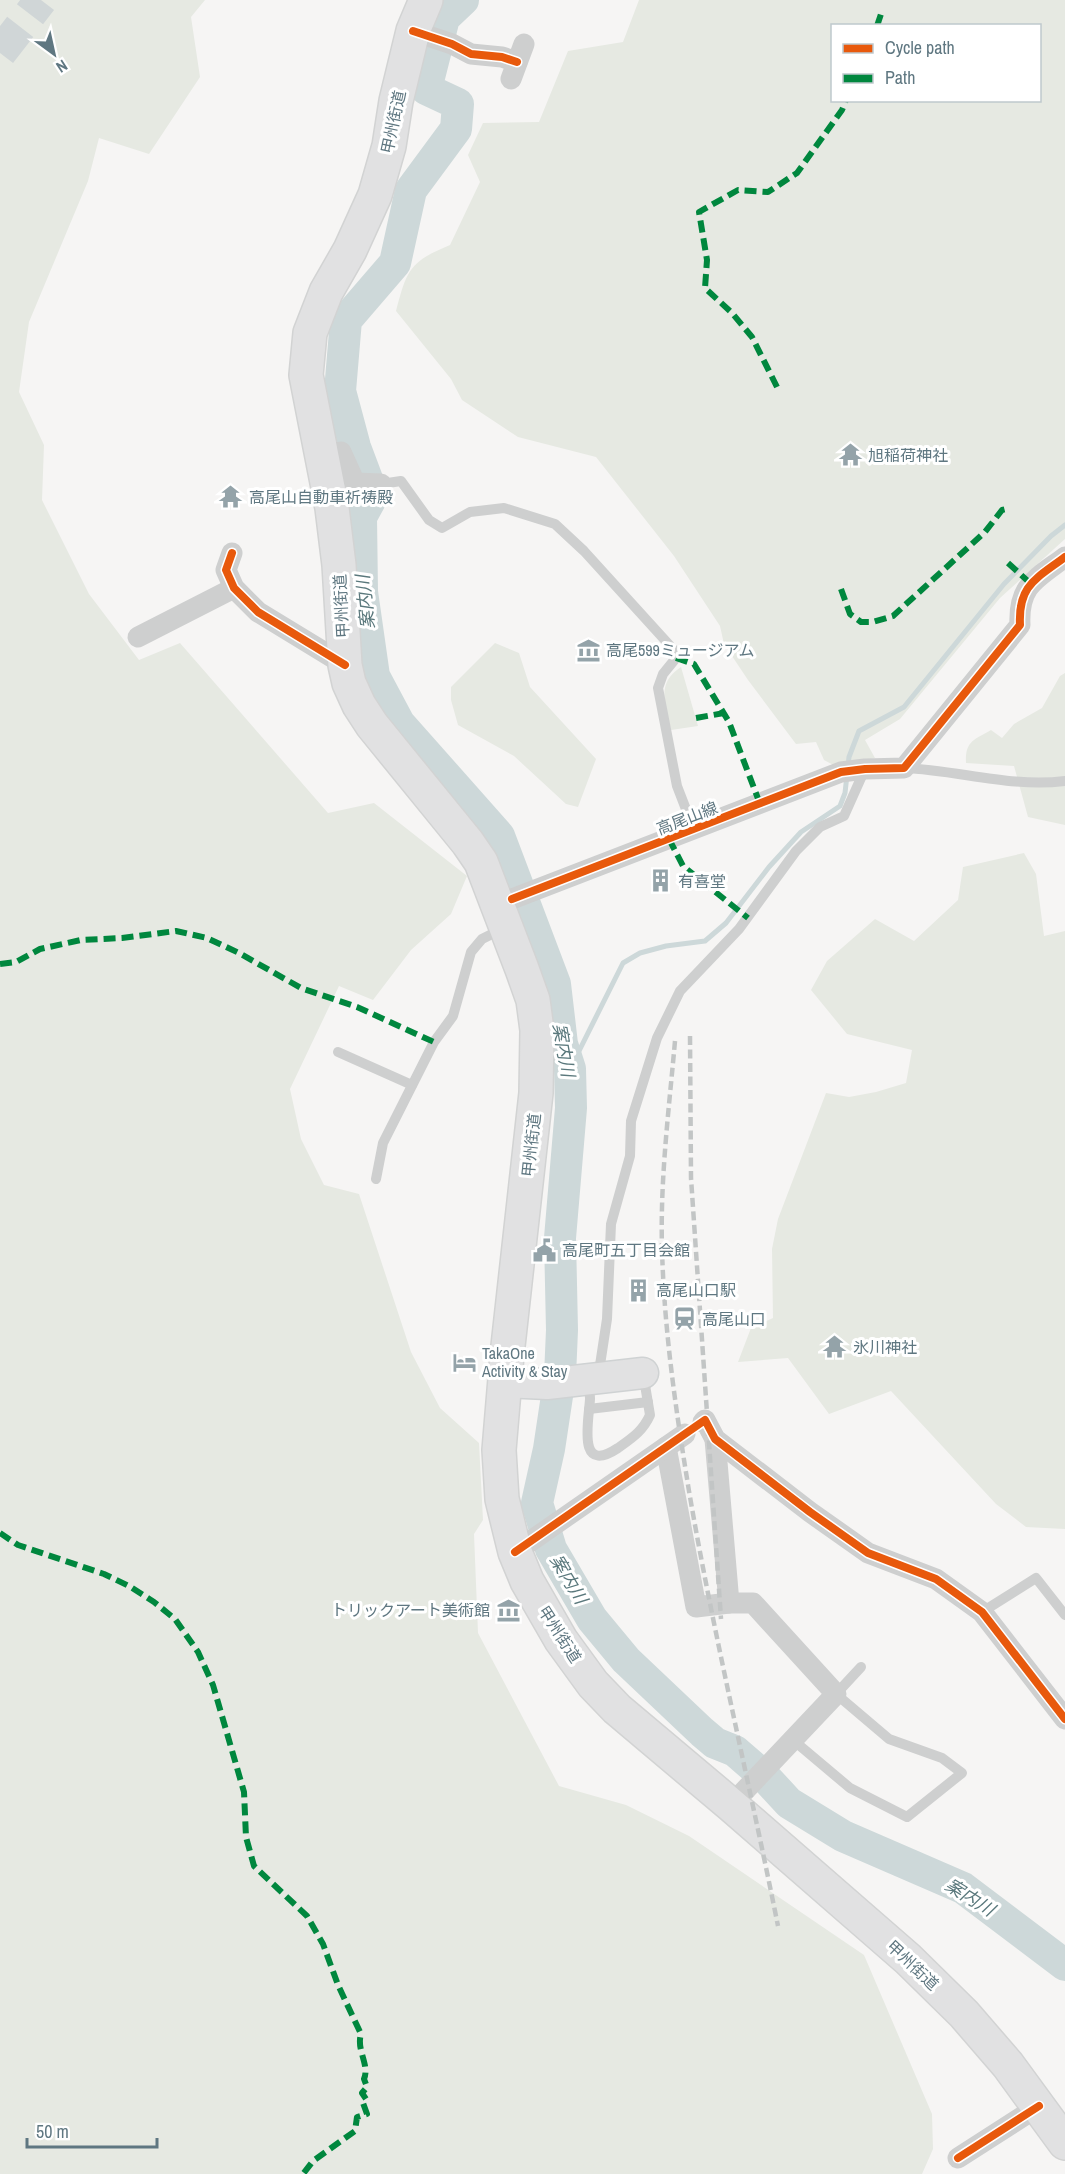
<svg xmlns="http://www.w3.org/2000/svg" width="1065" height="2174" viewBox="0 0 1065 2174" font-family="'Archivo Narrow','Noto Sans JP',sans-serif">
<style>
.green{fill:#e6e9e2;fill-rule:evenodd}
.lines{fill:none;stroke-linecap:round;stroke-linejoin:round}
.stream{stroke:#cdd8d9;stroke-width:5}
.river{stroke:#cdd8d9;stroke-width:32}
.highway-tunnel{stroke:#d0d6d7;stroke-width:33;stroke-dasharray:33 16;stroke-linecap:butt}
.secondary-casing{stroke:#cfd2d3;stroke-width:33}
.highway-casing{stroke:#d2d3d3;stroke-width:36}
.lane{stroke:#cecfcf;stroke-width:10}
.street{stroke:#cecfcf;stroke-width:21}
.secondary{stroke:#e1e1e2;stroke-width:30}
.highway{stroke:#e1e1e2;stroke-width:33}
.rail{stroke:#c2c5c5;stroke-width:4.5;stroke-dasharray:9 4.5;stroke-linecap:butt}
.quiet{stroke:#00873e;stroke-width:6;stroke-dasharray:12 6;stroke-linecap:butt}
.cycleway-casing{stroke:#fff;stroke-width:11}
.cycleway{stroke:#e8590c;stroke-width:8}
.labels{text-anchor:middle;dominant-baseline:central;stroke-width:6;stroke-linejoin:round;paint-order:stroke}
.street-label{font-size:16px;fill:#5f7781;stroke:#fff}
.poi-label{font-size:16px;fill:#5f7781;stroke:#fff;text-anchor:start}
.water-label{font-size:18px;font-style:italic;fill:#5a787c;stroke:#fff}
</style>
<rect width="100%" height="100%" fill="#f6f5f4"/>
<g class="green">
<path d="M 0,0 L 205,0 L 191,17 L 200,77 L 149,154 L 99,138 L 88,181 L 29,322 L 19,392 L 44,445 L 42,500 L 89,594 L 139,660 L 180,643 L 328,813 L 374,803 L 467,876 L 451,914 L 411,950 L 373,1000 L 339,986 L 290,1089 L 301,1139 L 324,1185 L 359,1194 L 411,1352 L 440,1408 L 479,1443 L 483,1520 L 474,1534 L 478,1633 L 559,1786 L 626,1805 L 689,1836 L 864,1955 L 932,2114 L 933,2149 L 922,2174 L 0,2174 Z"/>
<path d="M 639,0 L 1065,0 L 1065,539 L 1000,598 L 900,719 L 865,740 L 875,758 L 837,767 L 824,760 L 816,742 L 796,744 L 748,680 L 724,644 L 720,626 L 674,556 L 596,457 L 518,437 L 462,400 L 451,379 L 396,311 C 407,270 409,262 450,245 L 480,182 L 468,155 L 483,123 L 539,122 L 568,51 L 623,42 ZM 832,26 L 1040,26 L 1040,100 L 832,100 Z"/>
<path d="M 495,643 L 519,653 L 530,687 L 596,759 L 578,807 L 566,804 L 514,756 L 458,725 L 451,700 L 451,687 Z"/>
<path d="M 681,667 L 698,726 L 671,730 C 666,704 655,684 681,667 Z"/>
<path d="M 1065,673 L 1065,825 L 1028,817 L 1014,766 L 966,763 C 965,741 974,740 991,730 L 1002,738 L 1014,724 L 1042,708 L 1060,676 Z"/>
<path d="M 1024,853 L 1036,874 L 1044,936 L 1065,931 L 1065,1529 L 1026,1527 L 996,1504 L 891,1391 L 829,1414 L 788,1358 L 738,1362 L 751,1328 L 773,1318 L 772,1249 L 778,1219 L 826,1093 L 849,1097 L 876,1092 L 906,1083 L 912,1050 L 847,1034 L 811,990 L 827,961 L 875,919 L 914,941 L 958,900 L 963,867 Z"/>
</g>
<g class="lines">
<g class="stream">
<path d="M 848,766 L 849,757 L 859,731 L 904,707 L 1004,584 L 1051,536 L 1065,525"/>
<path d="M 570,1069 L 623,963 L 640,953 L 666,946 L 705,941 L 726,923 L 769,867 L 801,832 L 840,806 L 845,793 L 847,775"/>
</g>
<path class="river" d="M 463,0 L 444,18 L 426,89 L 458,104 L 456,129 L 411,190 L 395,263 L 346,320 L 340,391 L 355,447 L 373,495 L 361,517 L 362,592 L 374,676 L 399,723 L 499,836 L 555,984 L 562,1044 L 570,1069 L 571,1108 L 560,1238 L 562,1330 L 560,1376 L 549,1449 L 537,1503 L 551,1549 L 592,1619 L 626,1660 L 702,1732 L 715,1743 L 735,1751 L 765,1777 L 789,1803 L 843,1836 L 963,1888 L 1065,1965"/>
<path class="highway-tunnel" d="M 0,53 L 41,0"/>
<defs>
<path id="secondary" d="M 504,1382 L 547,1384 L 643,1373"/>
<path id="highway" d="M 426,0 L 413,31 L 396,101 L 389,146 L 375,195 L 350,250 L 326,292 L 310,333 L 306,375 L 332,508 L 339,565 L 345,665 L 349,683 L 359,705 L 372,725 L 468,843 L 481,862 L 522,969 L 533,1000 L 537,1030 L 536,1093 L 507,1355 L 499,1450 L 502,1499 L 515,1552 L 527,1581 L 561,1640 L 593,1684 L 617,1709 L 731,1805 L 908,1959 L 964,2014 L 1008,2065 L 1065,2143"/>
</defs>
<use href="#secondary" class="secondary-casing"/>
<use href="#highway" class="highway-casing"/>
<g class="lane">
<path d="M 381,484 L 401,481 L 429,520 L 442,528 L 470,512 L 504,508 L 555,524 L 584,551 L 673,649 L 676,658 L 663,674 L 658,688 L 677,786 L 694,830"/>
<path d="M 904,768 C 958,770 1011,788 1065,781"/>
<path d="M 338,1052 L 412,1085"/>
<path d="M 376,1179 L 383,1143 L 434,1042 L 453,1016 L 471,952 L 482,939 L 502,929"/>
<path d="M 600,1365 L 607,1319 L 611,1224 L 630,1156 L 631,1121 L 657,1038 L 680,991 L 739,929 L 796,851 L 820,827 L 844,816 L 865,769"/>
<path d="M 588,1380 C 588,1386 590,1393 590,1399 C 589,1420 576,1476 618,1448 C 632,1438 643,1431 650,1415 L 643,1373"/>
<path d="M 589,1409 L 648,1402"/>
<path d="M 982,1612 L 1036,1578 L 1065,1615"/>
<path d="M 793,1740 L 850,1788 L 907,1817 L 962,1773 L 942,1758 L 889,1739 L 836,1694 L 861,1667"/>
</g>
<g class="street">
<path d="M 413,31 L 452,44 L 471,54 L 502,57 L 517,62"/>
<path d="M 511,79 L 524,44"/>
<path d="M 322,455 L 341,452 L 355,483 L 381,484"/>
<path d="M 232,553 L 226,570 L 234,588 L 258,612 L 345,665"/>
<path d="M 138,637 L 234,588"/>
<path d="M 512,899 L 841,772 L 865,769 L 904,768 L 1020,625 C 1018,585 1036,579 1065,557"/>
<path d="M 703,1422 L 705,1420 L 715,1439 L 810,1512 L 868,1553 L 936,1579 L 982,1612 L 1065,1719"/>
<path d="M 666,1447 L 696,1607 L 729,1603 L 715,1439"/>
<path d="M 515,1552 L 685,1434"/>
<path d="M 729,1603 L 753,1603 L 836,1694 L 731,1805"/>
<path d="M 958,2158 L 1039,2106"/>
</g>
<use href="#secondary" class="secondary"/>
<use href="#highway" class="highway"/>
<g class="rail">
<path d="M 690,1036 L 691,1178 L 721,1619"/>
<path d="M 675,1041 C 669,1109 660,1179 662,1248 C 664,1330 676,1411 689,1491 C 714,1637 749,1781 778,1926"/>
</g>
<g class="quiet">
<path d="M 877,26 L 882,11"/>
<path d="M 777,387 L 752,337 L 732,313 L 705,288 L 707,260 L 699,212 L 738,190 L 768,192 L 797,173 L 842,110 L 846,100"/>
<path d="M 1008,563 L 1030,583"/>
<path d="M 841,589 L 850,614 L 861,622 L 873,622 L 893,616 L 985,532 L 1002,510 L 1010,508"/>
<path d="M 676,658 L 694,664 L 729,722 L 760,804"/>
<path d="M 696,718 L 724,713"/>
<path d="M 669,839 L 683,866 L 748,918"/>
<path d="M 0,964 L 16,962 L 40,949 L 81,940 L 122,938 L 176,931 L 207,938 L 239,953 L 301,988 L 357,1007 L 434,1042"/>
<path d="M 0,1533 L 18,1545 L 104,1574 L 129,1586 L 154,1602 L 175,1619 L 198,1652 L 213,1685 L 244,1792 L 246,1837 L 254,1866 L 307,1916 L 323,1944 L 338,1985 L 361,2034 C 356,2050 370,2065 364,2079 L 367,2087 L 362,2093 L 366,2099 L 363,2103 L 367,2114 L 357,2117 L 355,2131 L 313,2161 L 303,2174"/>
</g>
<defs>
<g id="cycleway">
<path d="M 413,31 L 452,44 L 471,54 L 502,57 L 517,62"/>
<path d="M 232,553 L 226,570 L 234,588 L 258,612 L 345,665"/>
<path d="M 512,899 L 841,772 L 865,769 L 904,768 L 1020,625 C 1018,585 1036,579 1065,557"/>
<path d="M 515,1552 L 705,1420 L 715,1439 L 810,1512 L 868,1553 L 936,1579 L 982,1612 L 1065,1719"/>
<path d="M 958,2158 L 1039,2106"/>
</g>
</defs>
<use href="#cycleway" class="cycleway-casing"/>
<use href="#cycleway" class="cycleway"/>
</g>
<defs>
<symbol id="temple-bare" viewBox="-9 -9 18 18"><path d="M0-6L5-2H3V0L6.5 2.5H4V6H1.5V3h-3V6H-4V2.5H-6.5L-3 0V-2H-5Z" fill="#94a3a9" stroke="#fff" stroke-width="2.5" paint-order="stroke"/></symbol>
<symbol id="museum-bare" viewBox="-9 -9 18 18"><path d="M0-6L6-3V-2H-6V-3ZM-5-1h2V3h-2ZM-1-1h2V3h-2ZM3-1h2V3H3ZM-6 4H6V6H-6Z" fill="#94a3a9" stroke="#fff" stroke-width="2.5" paint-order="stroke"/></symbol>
<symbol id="building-bare" viewBox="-9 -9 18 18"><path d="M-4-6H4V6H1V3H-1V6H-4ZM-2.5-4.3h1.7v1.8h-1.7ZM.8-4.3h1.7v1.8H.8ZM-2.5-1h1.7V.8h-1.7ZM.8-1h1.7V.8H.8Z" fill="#94a3a9" stroke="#fff" stroke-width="2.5" paint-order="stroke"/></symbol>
<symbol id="civic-bare" viewBox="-9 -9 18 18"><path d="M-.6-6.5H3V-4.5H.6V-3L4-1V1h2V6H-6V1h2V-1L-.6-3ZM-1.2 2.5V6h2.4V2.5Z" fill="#94a3a9" stroke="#fff" stroke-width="2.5" paint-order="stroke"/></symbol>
<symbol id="station-bare" viewBox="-9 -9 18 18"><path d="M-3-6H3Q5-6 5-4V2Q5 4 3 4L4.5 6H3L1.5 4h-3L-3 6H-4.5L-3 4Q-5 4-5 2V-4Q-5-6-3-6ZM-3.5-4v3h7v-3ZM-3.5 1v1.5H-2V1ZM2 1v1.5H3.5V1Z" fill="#94a3a9" stroke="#fff" stroke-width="2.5" paint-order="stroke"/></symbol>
<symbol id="hotel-bare" viewBox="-9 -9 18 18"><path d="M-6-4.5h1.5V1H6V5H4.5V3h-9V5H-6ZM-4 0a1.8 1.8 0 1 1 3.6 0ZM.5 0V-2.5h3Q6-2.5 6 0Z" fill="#94a3a9" stroke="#fff" stroke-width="2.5" paint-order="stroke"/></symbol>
</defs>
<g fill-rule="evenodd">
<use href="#temple-bare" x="834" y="438" width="33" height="33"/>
<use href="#temple-bare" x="214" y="480" width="33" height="33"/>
<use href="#museum-bare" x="572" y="634" width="33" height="33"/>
<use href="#building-bare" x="644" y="864" width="33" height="33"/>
<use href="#civic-bare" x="528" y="1234" width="33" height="33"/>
<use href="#building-bare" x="622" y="1274" width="33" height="33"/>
<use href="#station-bare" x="668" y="1302" width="33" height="33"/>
<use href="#temple-bare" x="818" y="1330" width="33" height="33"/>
<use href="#hotel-bare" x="448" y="1346" width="33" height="33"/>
<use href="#museum-bare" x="492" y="1594" width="33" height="33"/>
</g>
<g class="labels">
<g class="street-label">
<text transform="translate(393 122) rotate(-78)">甲州街道</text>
<text transform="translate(341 606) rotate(-93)">甲州街道</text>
<text transform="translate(687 818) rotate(-21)">高尾山線</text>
<text transform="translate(531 1145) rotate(-84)">甲州街道</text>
<text transform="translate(560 1634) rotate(57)">甲州街道</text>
<text transform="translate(913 1965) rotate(43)">甲州街道</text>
</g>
<g class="poi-label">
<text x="868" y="455">旭稲荷神社</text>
<text x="249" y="497">高尾山自動車祈祷殿</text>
<text x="606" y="650">高尾599ミュージアム</text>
<text x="678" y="881">有喜堂</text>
<text x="562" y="1250">高尾町五丁目会館</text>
<text x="656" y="1290">高尾山口駅</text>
<text x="702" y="1319">高尾山口</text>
<text x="853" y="1347">氷川神社</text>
<text x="482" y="1353">TakaOne<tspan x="482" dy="18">Activity &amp; Stay</tspan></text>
<text x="490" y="1610" text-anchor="end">トリックアート美術館</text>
</g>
<g class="water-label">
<text transform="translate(365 602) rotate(-96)">案内川</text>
<text transform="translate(564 1050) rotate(80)">案内川</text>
<text transform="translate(569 1579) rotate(59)">案内川</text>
<text transform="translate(970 1897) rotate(32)">案内川</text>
</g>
</g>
<rect x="831" y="24" width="210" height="78" fill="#ffffff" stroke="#bfc9cd" stroke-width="1.5"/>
<rect x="843" y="44" width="30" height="9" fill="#e8590c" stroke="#bfc9cd" stroke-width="1.5"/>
<text x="885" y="54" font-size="18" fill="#5f7781">Cycle path</text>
<rect x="843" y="74" width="30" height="9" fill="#00873e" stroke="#bfc9cd" stroke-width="1.5"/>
<text x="885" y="84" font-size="18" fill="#5f7781">Path</text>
<g transform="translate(54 54) rotate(147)" stroke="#ffffff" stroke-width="4.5" paint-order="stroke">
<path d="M0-4.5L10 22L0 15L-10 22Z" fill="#5f7781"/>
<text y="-9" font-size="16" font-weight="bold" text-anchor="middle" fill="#5f7781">N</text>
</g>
<path d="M27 2138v9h130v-9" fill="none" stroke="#5f7781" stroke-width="3"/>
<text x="36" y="2138" font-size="18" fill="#5f7781" stroke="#ffffff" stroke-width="4.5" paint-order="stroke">50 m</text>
</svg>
